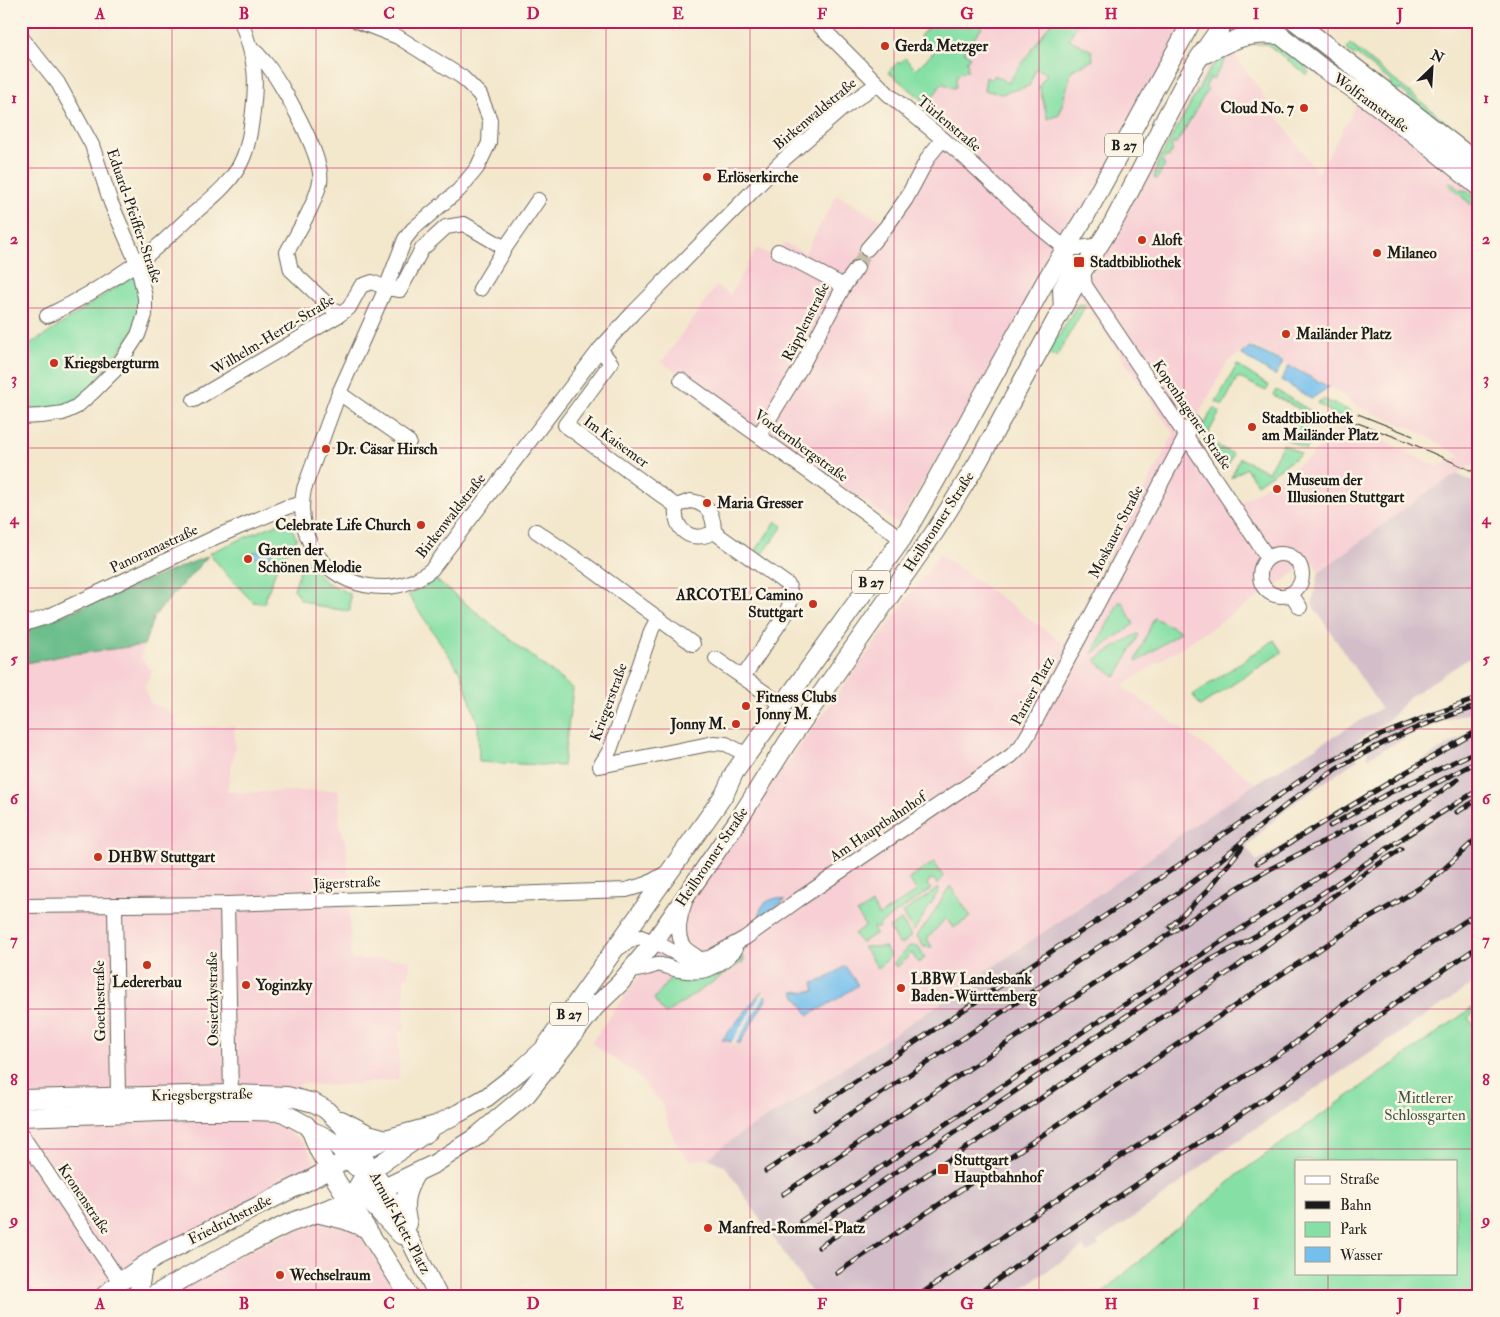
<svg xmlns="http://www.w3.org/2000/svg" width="1500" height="1317" viewBox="0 0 1500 1317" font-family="'IM FELL Double Pica',serif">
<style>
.built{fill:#f7cfd4;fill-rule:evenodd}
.industrial{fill:#d2bdc8}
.green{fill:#86e0a6;stroke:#517e61;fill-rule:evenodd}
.forest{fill:#6cbe8b;stroke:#446d54}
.water{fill:#75bfee;stroke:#486e85}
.pier{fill:#f3e7cc}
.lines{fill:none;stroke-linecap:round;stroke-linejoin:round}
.minor-tunnel{stroke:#c8bea9;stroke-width:14;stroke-dasharray:14 7;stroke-linecap:butt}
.minor-casing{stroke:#67635a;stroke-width:16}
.major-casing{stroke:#67635a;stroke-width:20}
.minor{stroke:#fff;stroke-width:14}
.major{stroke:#fff;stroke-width:18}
.tram{stroke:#1c1c1c;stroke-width:1}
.rail-casing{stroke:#1c1c1c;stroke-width:5}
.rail{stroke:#fcf5e5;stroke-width:3;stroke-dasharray:9;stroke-linecap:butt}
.grid{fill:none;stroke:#c2185b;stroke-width:1;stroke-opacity:0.55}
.poi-dot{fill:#c8321e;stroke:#fcf5e5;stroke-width:2}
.labels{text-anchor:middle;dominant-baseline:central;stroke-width:5;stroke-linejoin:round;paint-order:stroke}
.shield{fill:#fcf5e5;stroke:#5f5d58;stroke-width:1}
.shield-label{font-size:14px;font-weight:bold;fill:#1c1c1c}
.poi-label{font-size:15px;font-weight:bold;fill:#1c1c1c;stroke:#fcf5e5;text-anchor:start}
.street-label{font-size:15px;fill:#1c1c1c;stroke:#fcf5e5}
.park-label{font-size:15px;fill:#3c5745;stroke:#fcf5e5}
.neatline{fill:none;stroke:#c2185b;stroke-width:2}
.grid-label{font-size:16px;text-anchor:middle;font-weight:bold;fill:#c2185b}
</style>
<rect width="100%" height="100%" fill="#fcf5e5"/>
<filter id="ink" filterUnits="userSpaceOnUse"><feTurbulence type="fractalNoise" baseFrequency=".02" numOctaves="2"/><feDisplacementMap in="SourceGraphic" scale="10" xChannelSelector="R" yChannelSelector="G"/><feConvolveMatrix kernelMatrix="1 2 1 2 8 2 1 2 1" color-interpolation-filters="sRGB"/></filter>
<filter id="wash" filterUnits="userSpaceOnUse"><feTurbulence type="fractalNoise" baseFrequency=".0096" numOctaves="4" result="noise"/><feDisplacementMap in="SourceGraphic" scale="20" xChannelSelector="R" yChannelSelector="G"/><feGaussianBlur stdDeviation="1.12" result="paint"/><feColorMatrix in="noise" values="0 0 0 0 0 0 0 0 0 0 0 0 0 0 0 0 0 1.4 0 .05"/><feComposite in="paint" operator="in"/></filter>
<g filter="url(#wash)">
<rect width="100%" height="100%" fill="#f3e7cc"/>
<g class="built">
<path d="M 986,21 L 1189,21 L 1061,251 L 898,524 L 662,362 L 716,286 L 730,295 L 757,248 L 776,258 L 784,243 L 805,253 L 837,195 L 890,225 L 946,138 L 912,111 L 921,99 L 928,104 Z"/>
<path d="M 1223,38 L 1318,174 L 1359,100 L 1479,194 L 1479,461 L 1430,490 L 1319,572 L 1313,561 L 1122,686 L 1256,783 L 1181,834 L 1148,860 L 792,1103 L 741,1133 L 709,1158 L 689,1160 L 675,1142 L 661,1102 L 635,1074 L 591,1043 L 666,939 L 744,823 L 940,554 L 1063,643 L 1174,434 L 1079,294 L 1143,181 L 1158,161 ZM 1252,345 L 1329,386 L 1360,408 L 1414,429 L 1461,456 L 1438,467 L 1348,424 L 1311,456 L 1236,506 L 1187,435 L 1228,361 Z"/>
<path d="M 144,645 L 141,658 L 153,671 L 144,687 L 151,704 L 164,707 L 175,717 L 177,727 L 235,726 L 235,748 L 227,791 L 244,793 L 261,792 L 339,790 L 340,826 L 347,848 L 351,959 L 410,959 L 409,976 L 404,977 L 405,1030 L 399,1031 L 399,1079 L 331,1086 L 300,1083 L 285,1129 L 304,1143 L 313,1158 L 314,1166 L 309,1173 L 143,1260 L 95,1296 L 21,1296 L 21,664 L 66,655 Z"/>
<path d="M 345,1208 L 399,1296 L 168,1296 L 205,1271 Z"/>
</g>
<g class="industrial">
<path d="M 1457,474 L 1479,485 L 1479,652 L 1409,697 L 1389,720 L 1358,740 L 1357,760 L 1294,803 L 1274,820 L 1246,847 L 1257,862 L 1374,788 L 1479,727 L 1479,980 L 1216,1155 L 1156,1202 L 1097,1242 L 1099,1246 L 1087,1253 L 1083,1247 L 1010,1296 L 814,1296 L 745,1197 L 726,1167 L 708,1158 L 741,1133 L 792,1103 L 965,986 L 1148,860 L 1181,834 L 1250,787 L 1381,708 L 1312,604 L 1319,572 L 1430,490 Z"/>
<path d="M 1479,693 L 1479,710 L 1446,720 L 1417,732 L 1367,758 L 1369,738 L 1389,727 Z"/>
</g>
<g class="green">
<path d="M 934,21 L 986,21 L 964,52 L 970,57 L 966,62 L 968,64 L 967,71 C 957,71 955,78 956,87 L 953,88 L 942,83 L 928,104 L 888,72 L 898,62 L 900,63 L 905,58 L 916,69 L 935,51 L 920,36 Z"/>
<path d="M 1052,21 L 1079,21 L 1069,39 L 1092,51 L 1093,60 L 1072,70 L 1059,115 L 1048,119 L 1039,86 L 1047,74 L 1036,68 L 1029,86 L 1001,94 L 984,90 L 986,77 L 991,80 L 995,75 L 1008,83 Z"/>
<path d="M 1272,42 C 1280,45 1298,54 1303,61 C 1306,65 1305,69 1309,72 L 1307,75 L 1271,47 L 1266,44 L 1251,44 Z"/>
<path d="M 1350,44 L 1479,149 L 1479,151 L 1473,154 L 1427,116 L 1426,112 L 1401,90 L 1395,90 L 1390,86 L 1390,81 L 1357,55 L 1352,55 L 1347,50 Z"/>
<path d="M 1238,48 L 1229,53 L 1213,80 L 1210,78 L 1205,88 L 1208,89 L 1177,143 L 1174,142 L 1171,148 L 1173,150 L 1169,157 L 1166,156 L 1162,163 L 1165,165 L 1157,179 L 1154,178 L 1158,162 L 1207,74 L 1217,60 L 1225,51 Z"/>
<path d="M 1450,182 L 1459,190 L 1469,191 L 1479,201 L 1479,211 L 1448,185 Z"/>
<path d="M 135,274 C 137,286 142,301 141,313 C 140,329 88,394 74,402 C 59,411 38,411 21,414 L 21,348 L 44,336 Z"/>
<path d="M 1081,304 L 1086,305 L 1056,357 L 1045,354 L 1053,341 L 1059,336 L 1077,305 Z"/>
<path d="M 1237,365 L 1269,386 L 1266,391 L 1238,377 L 1223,405 L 1216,402 Z"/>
<path d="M 1276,390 L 1319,416 L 1317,419 L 1320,421 L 1317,428 L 1310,424 L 1305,432 L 1313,436 L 1306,450 L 1286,439 L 1301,410 L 1273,395 Z"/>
<path d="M 1323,399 L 1350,411 L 1345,421 L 1317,403 Z"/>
<path d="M 1213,408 L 1220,412 L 1205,439 L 1233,454 L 1226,469 L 1201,432 Z"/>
<path d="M 1283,444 L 1301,454 L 1257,484 L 1246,468 L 1231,478 L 1240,458 L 1268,472 Z"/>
<path d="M 776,521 L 783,526 L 763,554 L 756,550 Z"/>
<path d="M 281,522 C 291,524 293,531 297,539 L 278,564 L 264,603 L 253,602 L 227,575 L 209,553 Z"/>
<path d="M 306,560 L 324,581 L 350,594 L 350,611 L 320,607 L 300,599 L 294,589 L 302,563 Z"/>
<path d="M 436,580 L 573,689 L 563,766 L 479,762 L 478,724 L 461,673 L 408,595 Z"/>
<path d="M 1119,602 L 1122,602 L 1134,624 L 1092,654 Z"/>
<path d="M 1154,618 L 1179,630 L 1179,633 L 1137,662 L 1136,660 Z"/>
<path d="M 1137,634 L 1139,635 L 1117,675 L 1114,676 L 1096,662 L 1096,659 Z"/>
<path d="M 1274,640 L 1282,652 L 1200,706 L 1193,695 Z"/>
<path d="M 934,862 L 943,876 L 937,885 L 935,880 L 930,879 L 927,885 L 931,889 L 879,925 L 879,927 L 877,929 L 875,927 L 873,928 L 876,933 L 861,943 L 854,934 L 865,926 L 857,913 L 872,904 L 879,916 L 917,891 L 909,879 Z"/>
<path d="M 950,886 L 971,917 L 953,928 L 946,918 L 927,939 L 932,947 L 924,947 L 917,936 L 929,920 Z"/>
<path d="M 939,888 L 940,889 L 914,931 L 902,913 Z"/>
<path d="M 901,920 L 911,935 L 903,944 L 899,944 L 889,928 Z"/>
<path d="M 909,946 L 918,947 L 925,958 L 918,963 L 912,953 L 897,967 L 893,964 Z"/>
<path d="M 863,947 L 885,947 L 891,956 L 878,968 Z"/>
<path d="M 743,957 L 744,961 L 665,1014 L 654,999 L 671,977 C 709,983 712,978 743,957 Z"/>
<path d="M 1479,1003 L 1479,1008 L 1468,1018 L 1479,1031 L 1479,1296 L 1099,1296 L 1240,1173 ZM 1296,1161 L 1456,1161 L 1456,1273 L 1296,1273 Z"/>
</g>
<path class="forest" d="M 208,556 L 154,616 L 144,645 L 66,655 L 21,664 L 21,632 Z"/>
<g class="water">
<path d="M 1250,347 L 1283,362 L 1275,376 L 1241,354 Z"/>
<path d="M 1289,366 L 1329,387 L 1311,399 L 1281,380 Z"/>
<path d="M 272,545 L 274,549 L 271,555 L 271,561 L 267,564 L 265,569 L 261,568 L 260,559 L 254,557 L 253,552 L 255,551 L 259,552 Z"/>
<path d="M 777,898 L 785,900 L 760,917 C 759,905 766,901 777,898 Z"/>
<path d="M 845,966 L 858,985 L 834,1001 L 809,1015 L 793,992 L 815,991 L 813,983 L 826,979 Z"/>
<path d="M 762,991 L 767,998 L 740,1043 L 722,1040 Z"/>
</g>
<path class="pier" d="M 764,990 L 766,993 L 735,1044 L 731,1043 Z"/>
</g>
<g filter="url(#ink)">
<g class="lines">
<path class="minor-tunnel" d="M 857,268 L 867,249"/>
<defs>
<g id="minor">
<path d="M 357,21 L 398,37 L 462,77 L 480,95 L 490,120 L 489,143 L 477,168 L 459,190 L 413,229 L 405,239 L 386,288 L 339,393 L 304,489 C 293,543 331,589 387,587 C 405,586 418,580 432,569 L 600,349 L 633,313 L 782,161 L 842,109 L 877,84"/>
<path d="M 815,21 L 888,94 L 961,154 L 1036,224 L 1065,248 L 1068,253 L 1069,264 L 1067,276 L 1060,289 L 1061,311"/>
<path d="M 21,37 L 58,83 L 92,145 L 111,203 L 137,263 L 145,297 L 145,315 L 138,335 L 115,370 L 92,393 L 76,407 L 63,413 L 41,416 L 21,417"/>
<path d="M 250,47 C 255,51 260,56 264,61 C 280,79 325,159 320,182 C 314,207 299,230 287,252 L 291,270 L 339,315"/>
<path d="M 1065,248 L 1079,248 L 1100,245"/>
<path d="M 867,249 L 886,227 L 906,199 L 929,156 L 943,139"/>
<path d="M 778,251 L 844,286"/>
<path d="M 1083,272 L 1085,285 L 1088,290 L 1268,558"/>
<path d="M 480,289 L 505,248 L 538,200"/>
<path d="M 47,316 C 78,301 108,283 135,264 C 156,250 174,231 193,214 C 211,199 234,181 243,158 C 251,140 257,89 254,69 C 252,52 247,37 241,21"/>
<path d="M 600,349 L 611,363 L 565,425 L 676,506"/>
<path d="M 681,380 L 902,539"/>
<path d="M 339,393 L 409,442"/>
<path d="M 194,400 L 339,315 L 349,308 L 361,286 L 372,282 L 386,288 L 400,290 L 422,249 L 446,227 L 464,224 L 505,248"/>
<path d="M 759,435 L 800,369 L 844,286 L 857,268"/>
<path d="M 690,501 C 708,503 714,515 714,532 C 692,544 673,531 676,506 Z"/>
<path d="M 536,531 L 587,566 L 693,644"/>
<path d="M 714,532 L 788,585 L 792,597 L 786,614 L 743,677"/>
<circle cx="1281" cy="575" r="21"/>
<path d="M 1291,594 L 1300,607"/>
<path d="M 658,618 L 652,629 L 610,750 L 600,766 L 714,743 L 726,744 L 747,755"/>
<path d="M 21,625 L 49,616 L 218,536 L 287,507 L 301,504"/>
<path d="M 716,659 L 783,705"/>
<path d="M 685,902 C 680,914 675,935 684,947 C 687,951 693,954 697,957"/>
<path d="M 227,904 L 231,1094"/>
<path d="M 115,905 L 118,1097"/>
<path d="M 21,906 L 227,904 L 626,890 L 647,884 L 666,873"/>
<path d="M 617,949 L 633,939 L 641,937 L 659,944 L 690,961 L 709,958 L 745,938 L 798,900 L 1011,756 L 1021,746 L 1029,733 L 1193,423"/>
<path d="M 630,971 C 638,970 646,969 653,966 C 656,965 658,964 661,965 C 667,966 673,969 679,970 C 704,975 718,968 735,950"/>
<path d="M 21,1134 L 120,1282"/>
</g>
<g id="major">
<path d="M 1262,21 L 1321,67 L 1371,101 L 1418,137 L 1479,187"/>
<path d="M 1295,21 L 1479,164"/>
<path d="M 1201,56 C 1231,41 1244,32 1278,35"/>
<path d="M 21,1099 L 231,1094 L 287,1096 L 314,1103 L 325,1109 L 342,1125 L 384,1188 L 438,1296"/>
<path d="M 21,1117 L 190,1111 L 251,1111 L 282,1112 L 306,1125 L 311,1131 L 319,1151 L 329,1169 L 409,1296"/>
<path d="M 341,1120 L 368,1134 L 386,1139"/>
<path d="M 311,1131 C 332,1137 342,1151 356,1167"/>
<path d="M 356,1189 L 369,1201 L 401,1235"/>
<path d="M 350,1200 L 365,1174 L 429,1131"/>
<path d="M 316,1213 L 345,1220 L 367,1229"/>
<path d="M 408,1224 C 402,1203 405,1192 416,1173"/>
<path d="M 104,1296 L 120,1282 L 158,1256 L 310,1180 L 373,1145 L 386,1139 L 436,1125 L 459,1113 L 487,1097 L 519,1072 L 543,1050 L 717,805 L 725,793 L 734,773 L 902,539 L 936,480 L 1045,282 L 1086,215 L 1192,21"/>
<path d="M 138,1296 L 143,1266"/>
<path d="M 152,1296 L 243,1246 L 287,1224 L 384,1188 L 434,1164 L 476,1137 L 527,1094 L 595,1007 L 620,983 L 654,942 L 741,816 L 787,743 L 936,530 L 977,464 L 1084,269 L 1113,223 L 1143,166 L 1163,123 L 1186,80 L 1199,58 L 1225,21"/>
</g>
</defs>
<use href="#minor" class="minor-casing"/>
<use href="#major" class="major-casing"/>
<use href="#minor" class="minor"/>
<use href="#major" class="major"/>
<g class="tram">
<path d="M 1358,414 L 1413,436"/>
<path d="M 1355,422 L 1406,441 L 1479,474"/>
</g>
<defs>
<g id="rail">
<path d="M 1457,812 L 1479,799"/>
<path d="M 1330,826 L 1387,794 L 1479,750"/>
<path d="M 1257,863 L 1408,771 L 1479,730"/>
<path d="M 1170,927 L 1208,890 L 1242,847"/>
<path d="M 815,1109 L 1109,913 L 1253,814 L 1319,767 L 1381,735 L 1431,715 L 1479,698"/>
<path d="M 766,1171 L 1152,911 C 1171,898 1190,885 1207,871 C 1245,840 1280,807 1320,780 C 1367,748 1424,722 1479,706"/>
<path d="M 783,1194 L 1236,889 L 1270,869 L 1479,761"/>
<path d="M 801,1221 L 1093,1025 L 1299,891 L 1457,780"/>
<path d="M 809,1231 L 1203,964 C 1221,954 1240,945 1257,935 C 1333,890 1402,834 1479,790"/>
<path d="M 819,1247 L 1235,968 L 1352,882 L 1401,849"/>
<path d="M 837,1273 L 1282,974 L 1357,925 L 1399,901 L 1424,885 L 1444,869 L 1479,836"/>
<path d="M 918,1296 L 1079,1184 L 1290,1047 L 1364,988 L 1479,912"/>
<path d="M 975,1296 L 1033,1254 L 1289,1082 L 1397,1002 L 1479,946"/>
</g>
</defs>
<use href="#rail" class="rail-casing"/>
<use href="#rail" class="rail"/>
</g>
</g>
<path class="grid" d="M 172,21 L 172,1296M 316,21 L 316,1296M 461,21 L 461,1296M 606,21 L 606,1296M 750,21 L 750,1296M 894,21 L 894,1296M 1039,21 L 1039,1296M 1184,21 L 1184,1296M 1328,21 L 1328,1161M 21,168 L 1479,168M 21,308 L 1479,308M 21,448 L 1479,448M 21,588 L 1479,588M 21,729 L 1479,729M 21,869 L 1479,869M 21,1009 L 1479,1009M 21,1149 L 1479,1149M 1328,1273 L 1328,1296"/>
<g class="poi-dot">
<circle cx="885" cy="46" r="5"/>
<circle cx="1304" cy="108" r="5"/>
<circle cx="707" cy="177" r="5"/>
<circle cx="1142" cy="240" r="5"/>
<circle cx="1377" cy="253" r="5"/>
<rect x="1073" y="256" width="12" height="12" rx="2.5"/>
<circle cx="1286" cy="334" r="5"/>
<circle cx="54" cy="363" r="5"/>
<circle cx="1252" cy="427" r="5"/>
<circle cx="326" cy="449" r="5"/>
<circle cx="1277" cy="489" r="5"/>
<circle cx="707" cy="503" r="5"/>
<circle cx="421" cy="525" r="5"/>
<circle cx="248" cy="559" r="5"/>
<circle cx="813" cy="604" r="5"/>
<circle cx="746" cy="706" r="5"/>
<circle cx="736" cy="724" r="5"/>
<circle cx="98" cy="857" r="5"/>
<circle cx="147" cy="965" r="5"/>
<circle cx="246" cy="985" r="5"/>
<circle cx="901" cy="988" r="5"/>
<rect x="937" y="1163" width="12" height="12" rx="2.5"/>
<circle cx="708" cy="1228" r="5"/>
<circle cx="280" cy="1275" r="5"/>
</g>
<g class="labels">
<g class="shield">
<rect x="1105" y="133.5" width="38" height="23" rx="4"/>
<rect x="852" y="570.5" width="38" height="23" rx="4"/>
<rect x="550" y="1002.5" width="38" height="23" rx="4"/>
</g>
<g class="shield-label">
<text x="1124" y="145">B 27</text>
<text x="871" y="582">B 27</text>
<text x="569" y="1014">B 27</text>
</g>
<g class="poi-label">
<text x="895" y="46">Gerda Metzger</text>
<text x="1294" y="108" text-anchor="end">Cloud No. 7</text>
<text x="717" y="177">Erlöserkirche</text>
<text x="1152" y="240">Aloft</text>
<text x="1387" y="253">Milaneo</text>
<text x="1090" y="262">Stadtbibliothek</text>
<text x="1296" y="334">Mailänder Platz</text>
<text x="64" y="363">Kriegsbergturm</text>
<text x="1262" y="418">Stadtbibliothek<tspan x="1262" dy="17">am Mailänder Platz</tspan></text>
<text x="336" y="449">Dr. Cäsar Hirsch</text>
<text x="1287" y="480">Museum der<tspan x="1287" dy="17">Illusionen Stuttgart</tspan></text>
<text x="717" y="503">Maria Gresser</text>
<text x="411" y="525" text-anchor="end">Celebrate Life Church</text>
<text x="258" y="550">Garten der<tspan x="258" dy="17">Schönen Melodie</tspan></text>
<text x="803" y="595" text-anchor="end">ARCOTEL Camino<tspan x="803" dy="17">Stuttgart</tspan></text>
<text x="756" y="697">Fitness Clubs<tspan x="756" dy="17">Jonny M.</tspan></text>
<text x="726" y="724" text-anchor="end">Jonny M.</text>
<text x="108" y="857">DHBW Stuttgart</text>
<text x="911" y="979">LBBW Landesbank<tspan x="911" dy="17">Baden-Württemberg</tspan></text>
<text x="147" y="982" text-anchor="middle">Ledererbau</text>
<text x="256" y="985">Yoginzky</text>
<text x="954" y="1160">Stuttgart<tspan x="954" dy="17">Hauptbahnhof</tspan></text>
<text x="718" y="1228">Manfred-Rommel-Platz</text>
<text x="290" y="1275">Wechselraum</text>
</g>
<g class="street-label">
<text transform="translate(1371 103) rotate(36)">Wolframstraße</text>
<text transform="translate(815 114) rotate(-40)">Birkenwaldstraße</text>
<text transform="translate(949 124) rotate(40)">Türlenstraße</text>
<text transform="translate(134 216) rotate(71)">Eduard-Pfeiffer-Straße</text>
<text transform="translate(806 322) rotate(-63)">Räpplenstraße</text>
<text transform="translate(273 335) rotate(-31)">Wilhelm-Hertz-Straße</text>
<text transform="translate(1192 415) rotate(56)">Kopenhagener Straße</text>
<text transform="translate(616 442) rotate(36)">Im Kaisemer</text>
<text transform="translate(801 446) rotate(36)">Vordernbergstraße</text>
<text transform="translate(451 516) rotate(-52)">Birkenwaldstraße</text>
<text transform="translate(939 522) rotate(-57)">Heilbronner Straße</text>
<text transform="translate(1116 532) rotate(-63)">Moskauer Straße</text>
<text transform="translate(154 549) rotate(-25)">Panoramastraße</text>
<text transform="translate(1033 691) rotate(-62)">Pariser Platz</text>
<text transform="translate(609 702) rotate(-70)">Kriegerstraße</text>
<text transform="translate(878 827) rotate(-34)">Am Hauptbahnhof</text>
<text transform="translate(712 857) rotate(-56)">Heilbronner Straße</text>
<text transform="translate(347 883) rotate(-2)">Jägerstraße</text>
<text transform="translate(213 999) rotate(-91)">Ossietzkystraße</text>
<text transform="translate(100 1001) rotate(-91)">Goethestraße</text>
<text transform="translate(202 1095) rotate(-1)">Kriegsbergstraße</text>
<text transform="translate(84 1199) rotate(56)">Kronenstraße</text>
<text transform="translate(230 1220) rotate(-27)">Friedrichstraße</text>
<text transform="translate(400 1223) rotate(62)">Arnulf-Klett-Platz</text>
</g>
<g class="park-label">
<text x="1425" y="1098">Mittlerer<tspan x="1425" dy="17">Schlossgarten</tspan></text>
</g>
</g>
<rect width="1500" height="1317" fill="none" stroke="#fcf5e5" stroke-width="55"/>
<rect x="1295" y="1160" width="162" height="115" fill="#fcf5e5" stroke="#a29e95"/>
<rect x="1305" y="1176" width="25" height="8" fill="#ffffff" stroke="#a29e95"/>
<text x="1340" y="1184" font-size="15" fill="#1c1c1c">Straße</text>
<rect x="1305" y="1201" width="25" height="8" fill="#1c1c1c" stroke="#a29e95"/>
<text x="1340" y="1210" font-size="15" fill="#1c1c1c">Bahn</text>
<rect x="1305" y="1222" width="25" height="15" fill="#86e0a6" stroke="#a29e95"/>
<text x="1340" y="1234" font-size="15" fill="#1c1c1c">Park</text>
<rect x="1305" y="1247" width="25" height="15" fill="#75bfee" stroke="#a29e95"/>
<text x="1340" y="1260" font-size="15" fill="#1c1c1c">Wasser</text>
<g transform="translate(1432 68) rotate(25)" stroke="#fcf5e5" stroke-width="4" paint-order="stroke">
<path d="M0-4L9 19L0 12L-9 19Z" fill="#1c1c1c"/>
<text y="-8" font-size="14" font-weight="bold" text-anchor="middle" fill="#1c1c1c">N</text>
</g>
<rect x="28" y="28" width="1444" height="1262" class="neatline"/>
<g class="grid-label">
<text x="100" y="19">A</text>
<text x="244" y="19">B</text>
<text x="389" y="19">C</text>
<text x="533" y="19">D</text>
<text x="678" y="19">E</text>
<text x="822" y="19">F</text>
<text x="967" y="19">G</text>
<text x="1111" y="19">H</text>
<text x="1256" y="19">I</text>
<text x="1400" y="19">J</text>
<text x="14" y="103">1</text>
<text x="1486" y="103">1</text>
<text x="14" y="244">2</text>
<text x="1486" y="244">2</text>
<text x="14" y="384">3</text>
<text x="1486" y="384">3</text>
<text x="14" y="524">4</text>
<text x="1486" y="524">4</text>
<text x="14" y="664">5</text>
<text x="1486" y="664">5</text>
<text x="14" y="804">6</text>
<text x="1486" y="804">6</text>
<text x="14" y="945">7</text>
<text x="1486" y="945">7</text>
<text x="14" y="1085">8</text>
<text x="1486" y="1085">8</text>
<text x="14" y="1225">9</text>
<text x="1486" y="1225">9</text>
<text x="100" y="1309">A</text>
<text x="244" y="1309">B</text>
<text x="389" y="1309">C</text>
<text x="533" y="1309">D</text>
<text x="678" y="1309">E</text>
<text x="822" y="1309">F</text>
<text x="967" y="1309">G</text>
<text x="1111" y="1309">H</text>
<text x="1256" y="1309">I</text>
<text x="1400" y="1309">J</text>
</g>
</svg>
